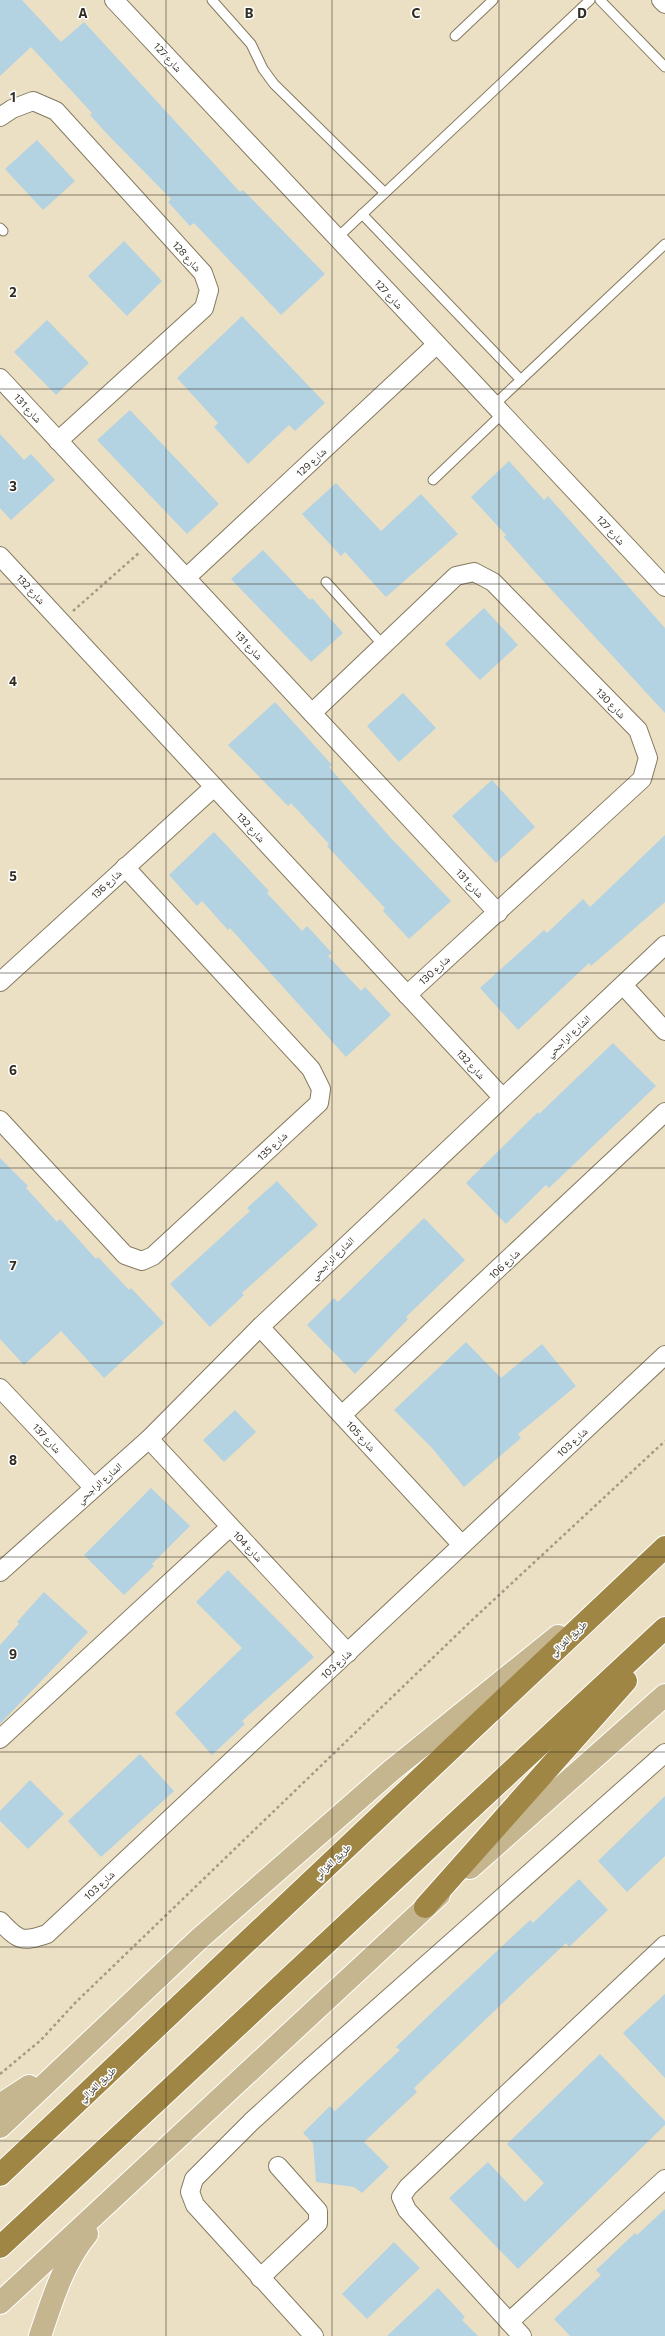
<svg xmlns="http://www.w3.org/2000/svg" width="665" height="2336" viewBox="0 0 665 2336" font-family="Commissioner,'Noto Naskh Arabic',sans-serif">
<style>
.building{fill:#b3d2e2}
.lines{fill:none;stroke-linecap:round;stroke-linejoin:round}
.lane-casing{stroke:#847a60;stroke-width:11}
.street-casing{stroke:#847a60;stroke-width:20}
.primary-casing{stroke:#fff;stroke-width:24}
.highway-casing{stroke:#fff;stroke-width:24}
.path{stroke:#a49b86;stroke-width:2.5;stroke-dasharray:3 3;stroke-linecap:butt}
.lane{stroke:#fff;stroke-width:9}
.street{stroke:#fff;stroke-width:18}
.primary{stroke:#c5b68f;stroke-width:22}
.highway{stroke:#9f8644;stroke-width:22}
.grid{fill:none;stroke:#312d22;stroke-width:1;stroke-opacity:0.55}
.labels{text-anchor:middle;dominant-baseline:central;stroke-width:3;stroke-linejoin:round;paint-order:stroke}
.street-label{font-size:10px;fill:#312d22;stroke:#fff}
.grid-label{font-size:13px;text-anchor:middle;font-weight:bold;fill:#312d22;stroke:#fff;stroke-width:3;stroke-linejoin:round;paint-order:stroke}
</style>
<rect width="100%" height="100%" fill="#ece0c4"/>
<g class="building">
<path d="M 0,0 L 22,0 L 61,42 L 84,22 L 240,192 L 243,190 L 325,274 L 281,315 L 194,223 L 190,226 L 168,202 L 171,199 L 108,135 L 90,115 L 92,113 L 31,47 L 0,76 Z"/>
<path d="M 37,140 L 75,181 L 43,210 L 5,169 Z"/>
<path d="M 124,241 L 162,281 L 127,316 L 88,276 Z"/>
<path d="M 242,316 L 325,403 L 295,431 L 289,425 L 248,464 L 214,427 L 218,423 L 177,378 Z"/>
<path d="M 47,320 L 89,363 L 56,395 L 14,352 Z"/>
<path d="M 130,410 L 219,504 L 187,534 L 97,440 Z"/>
<path d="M 0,434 L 24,460 L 31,454 L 55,480 L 11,520 L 0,508 Z"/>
<path d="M 509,461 L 544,500 L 548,496 L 665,628 L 665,713 L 536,573 L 504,537 L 506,535 L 471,497 Z"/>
<path d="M 336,483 L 381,531 L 421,494 L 458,534 L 386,597 L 345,552 L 341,556 L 302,514 Z"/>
<path d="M 263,550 L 310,600 L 312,598 L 343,633 L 311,662 L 231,579 Z"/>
<path d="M 484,608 L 518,645 L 480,680 L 445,644 Z"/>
<path d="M 403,693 L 436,728 L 399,762 L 367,726 Z"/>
<path d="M 275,702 L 332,765 L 329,767 L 389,836 L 451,901 L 409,939 L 383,911 L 385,908 L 327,846 L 329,844 L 291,803 L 288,806 L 228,745 Z"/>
<path d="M 492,780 L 535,827 L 496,863 L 452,816 Z"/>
<path d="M 214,832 L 269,891 L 267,893 L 302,931 L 307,926 L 332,953 L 328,956 L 361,991 L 365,987 L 391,1015 L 346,1057 L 230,928 L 228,930 L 202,901 L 197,906 L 169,875 Z"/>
<path d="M 665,835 L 665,902 L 591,966 L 589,963 L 518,1030 L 480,988 L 544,930 L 547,933 L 583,899 L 590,907 Z"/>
<path d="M 613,1043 L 656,1086 L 549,1188 L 546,1185 L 506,1224 L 466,1183 L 538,1112 L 539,1114 Z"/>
<path d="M 0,1158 L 28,1186 L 26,1188 L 57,1222 L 60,1219 L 96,1259 L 98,1257 L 129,1290 L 131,1288 L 164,1323 L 104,1378 L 61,1331 L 24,1365 L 0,1339 Z"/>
<path d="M 277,1181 L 318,1225 L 242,1293 L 244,1295 L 210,1327 L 170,1284 L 250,1211 L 247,1208 Z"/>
<path d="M 424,1218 L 465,1260 L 406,1317 L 408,1319 L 355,1374 L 307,1325 L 334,1298 L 338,1302 Z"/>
<path d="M 466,1342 L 501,1378 L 542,1344 L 576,1386 L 518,1434 L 521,1438 L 464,1487 L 432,1448 L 394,1410 Z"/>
<path d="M 235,1410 L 256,1432 L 224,1462 L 203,1440 Z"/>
<path d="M 151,1488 L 190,1526 L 152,1564 L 154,1566 L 124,1595 L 84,1555 Z"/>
<path d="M 228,1570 L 314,1657 L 242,1721 L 245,1724 L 212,1755 L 175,1713 L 242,1648 L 196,1602 Z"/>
<path d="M 44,1592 L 88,1632 L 0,1724 L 0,1645 L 19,1624 L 17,1622 Z"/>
<path d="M 140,1754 L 174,1791 L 101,1857 L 68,1821 Z"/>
<path d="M 30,1780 L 64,1814 L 28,1849 L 0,1821 L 0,1811 Z"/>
<path d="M 665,1796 L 665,1856 L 627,1892 L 598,1861 Z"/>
<path d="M 579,1879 L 608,1910 L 569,1947 L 566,1943 L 512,1994 L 414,2088 L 417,2092 L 364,2142 L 389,2167 L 362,2193 L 354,2187 L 316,2182 L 313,2143 L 303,2133 L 330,2106 L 335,2111 L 400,2050 L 396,2047 L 444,2001 L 530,1920 L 533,1923 Z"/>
<path d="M 665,1994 L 665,2078 L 623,2033 Z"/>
<path d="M 600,2054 L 665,2121 L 665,2125 L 518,2269 L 449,2198 L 488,2162 L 525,2202 L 544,2183 L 507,2144 Z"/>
<path d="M 665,2209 L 665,2336 L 570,2336 L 554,2319 L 601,2275 L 596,2270 L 635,2233 L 637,2235 Z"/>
<path d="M 394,2242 L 420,2268 L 367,2319 L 342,2294 Z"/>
<path d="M 438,2288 L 465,2317 L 462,2320 L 478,2336 L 387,2336 Z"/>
</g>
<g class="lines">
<defs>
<g id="lane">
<path d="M 212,0 L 251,44 L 263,69 L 274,84 L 385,193"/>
<path d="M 600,0 L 665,67"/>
<path d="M 455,36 L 493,0"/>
<path d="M 362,214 L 521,380"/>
<path d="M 0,228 L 3,231"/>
<path d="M 337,238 L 590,0"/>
<path d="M 493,406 L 665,244"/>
<path d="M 433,480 L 501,415"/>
<path d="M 326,582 L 383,645"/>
</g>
<g id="street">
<path d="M 114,0 L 665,587"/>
<path d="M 661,0 L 665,4"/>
<path d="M 0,117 L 12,109 L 33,101 L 56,111 L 203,273 L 209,290 L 204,308 L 58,441"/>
<path d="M 0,378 L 498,913"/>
<path d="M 0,556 L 502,1097"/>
<path d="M 186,578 L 436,345"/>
<path d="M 312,713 L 456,576 L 474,572 L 493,582 L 638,730 L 648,758 L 642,779 L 407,995"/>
<path d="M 0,982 L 214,787"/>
<path d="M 623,985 L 665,1031"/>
<path d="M 0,1120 L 125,1255 L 142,1261 L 153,1256 L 319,1103 L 321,1089 L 311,1069 L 125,867"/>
<path d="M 260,1327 L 462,1545"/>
<path d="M 0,1388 L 93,1487"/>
<path d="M 342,1415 L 665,1112"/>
<path d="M 149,1439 L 348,1653"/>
<path d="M 0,1572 L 149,1439 L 260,1327 L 665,945"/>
<path d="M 0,1739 L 230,1527"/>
<path d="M 0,1921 C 18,1940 21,1943 47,1934 L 665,1355"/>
<path d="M 260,2278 L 318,2223 L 318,2211 L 278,2166"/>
<path d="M 509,2322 L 665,2179"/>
<path d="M 314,2336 L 195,2205 L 190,2192 L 194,2179 L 251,2122 L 310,2068 L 665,1753"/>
<path d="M 522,2336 L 407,2210 L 401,2197 L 408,2187 L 665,1945"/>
</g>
<g id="primary">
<path d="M 470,1868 L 665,1695"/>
<path d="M 0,2105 L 29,2086"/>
<path d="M 0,2127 L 199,1939 L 392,1770 L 558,1636"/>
<path d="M 0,2303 L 439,1895"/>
<path d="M 40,2336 C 52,2301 63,2263 87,2234"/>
</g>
<g id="highway">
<path d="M 425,1907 L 626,1681"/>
<path d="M 0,2175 L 665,1547"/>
<path d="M 0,2247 L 665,1628"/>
</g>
</defs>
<use href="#lane" class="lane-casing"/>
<use href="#street" class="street-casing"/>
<use href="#primary" class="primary-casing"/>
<use href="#highway" class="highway-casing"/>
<g class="path">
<path d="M 73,611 L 140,552"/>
<path d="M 0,2074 L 41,2040 L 75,2003 L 470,1622 L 665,1441"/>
</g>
<use href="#lane" class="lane"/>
<use href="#street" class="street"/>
<use href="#primary" class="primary"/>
<use href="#highway" class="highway"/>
</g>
<path class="grid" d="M 166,0 L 166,2336M 332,0 L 332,2336M 499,0 L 499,2336M 0,195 L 665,195M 0,389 L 665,389M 0,584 L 665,584M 0,779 L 665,779M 0,973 L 665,973M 0,1168 L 665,1168M 0,1363 L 665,1363M 0,1557 L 665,1557M 0,1752 L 665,1752M 0,1947 L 665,1947M 0,2141 L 665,2141"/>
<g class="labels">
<g class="street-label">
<text transform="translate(168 57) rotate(47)">شارع 127</text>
<text transform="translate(187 256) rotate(48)">شارع 128</text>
<text transform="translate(389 294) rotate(47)">شارع 127</text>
<text transform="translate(28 408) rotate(47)">شارع 131</text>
<text transform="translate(311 462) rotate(-43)">شارع 129</text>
<text transform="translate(611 530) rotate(47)">شارع 127</text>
<text transform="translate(31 589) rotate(47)">شارع 132</text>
<text transform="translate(249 645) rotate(47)">شارع 131</text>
<text transform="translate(611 703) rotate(46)">شارع 130</text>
<text transform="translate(251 827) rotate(47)">شارع 132</text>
<text transform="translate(470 883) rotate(47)">شارع 131</text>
<text transform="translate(106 884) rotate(-43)">شارع 136</text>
<text transform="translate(434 970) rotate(-42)">شارع 130</text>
<text transform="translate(568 1036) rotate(-43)">الشارع الراجحي</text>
<text transform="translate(471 1064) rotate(47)">شارع 132</text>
<text transform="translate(272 1146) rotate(-43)">شارع 135</text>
<text transform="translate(332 1258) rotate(-44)">الشارع الراجحي</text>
<text transform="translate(504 1264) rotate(-43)">شارع 106</text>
<text transform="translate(361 1436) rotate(47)">شارع 105</text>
<text transform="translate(47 1438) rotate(47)">شارع 137</text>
<text transform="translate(572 1442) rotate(-43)">شارع 103</text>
<text transform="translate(99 1483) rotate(-41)">الشارع الراجحي</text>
<text transform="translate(248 1546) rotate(47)">شارع 104</text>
<text transform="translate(568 1638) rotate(-43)">طريق الغزالي</text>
<text transform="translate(336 1664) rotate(-43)">شارع 103</text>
<text transform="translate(332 1861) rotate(-43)">طريق الغزالي</text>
<text transform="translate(99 1885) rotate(-43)">شارع 103</text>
<text transform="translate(97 2084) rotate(-43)">طريق الغزالي</text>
</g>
</g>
<g class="grid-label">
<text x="83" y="18">A</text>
<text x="249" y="18">B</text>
<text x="416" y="18">C</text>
<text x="582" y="18">D</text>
<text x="13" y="102">1</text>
<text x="13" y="297">2</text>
<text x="13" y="491">3</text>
<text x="13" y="686">4</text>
<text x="13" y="881">5</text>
<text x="13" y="1075">6</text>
<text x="13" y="1270">7</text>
<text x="13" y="1465">8</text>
<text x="13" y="1659">9</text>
</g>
</svg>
